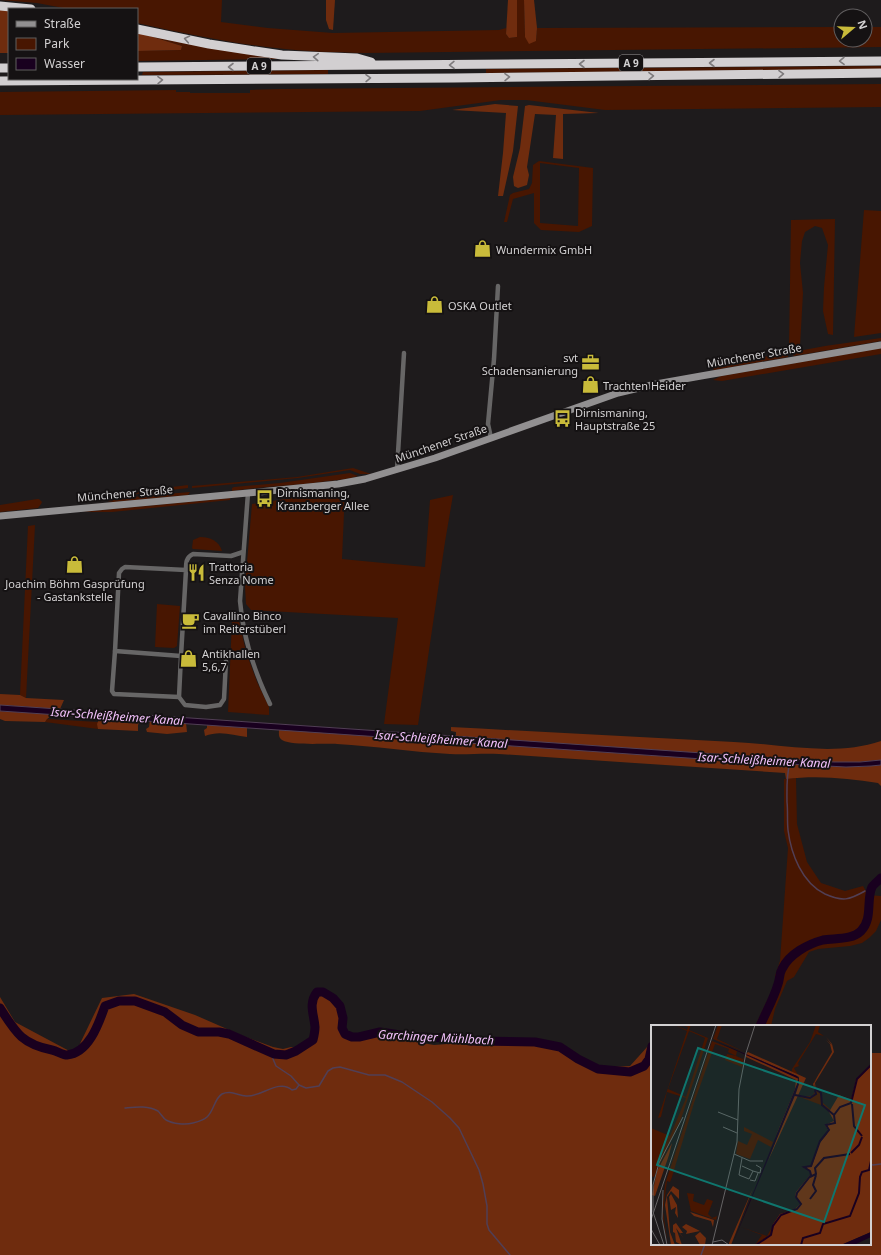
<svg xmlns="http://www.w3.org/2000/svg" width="881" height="1255" viewBox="0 0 881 1255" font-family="'Noto Sans',sans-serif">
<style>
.green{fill:#481601;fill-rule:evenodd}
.forest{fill:#6f2c0e}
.water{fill:#19001f;stroke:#513f55}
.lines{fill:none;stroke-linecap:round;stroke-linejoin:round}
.stream{stroke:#513f55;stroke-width:1.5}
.river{stroke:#19001f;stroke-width:9}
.street{stroke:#676666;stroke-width:4.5}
.secondary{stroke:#929091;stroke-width:7}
.highway{stroke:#d2cfd1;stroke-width:9}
.oneway{stroke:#7d7a7c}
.labels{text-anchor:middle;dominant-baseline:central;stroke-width:4;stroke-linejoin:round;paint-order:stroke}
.shield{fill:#151213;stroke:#9a9899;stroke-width:1}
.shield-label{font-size:10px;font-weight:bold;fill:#d3d1d2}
.poi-label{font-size:11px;fill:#d3d1d2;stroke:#151213;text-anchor:start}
.street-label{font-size:11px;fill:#d3d1d2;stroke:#151213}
.water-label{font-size:12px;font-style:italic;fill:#f3c1fc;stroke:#151213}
.inset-river{fill:none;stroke:#19001f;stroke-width:2}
.inset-road{fill:none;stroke:#666465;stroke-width:1}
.view{fill:#0f766e;fill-opacity:0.15;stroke:#0f766e;stroke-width:2}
.inset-edge{fill:none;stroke:#d3d1d2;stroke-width:2}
</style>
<rect width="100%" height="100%" fill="#1e1b1c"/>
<g class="green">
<path d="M 0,0 L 222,0 L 221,22 L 268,28 L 333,33 L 499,30 L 506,28 L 506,34 L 509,38 L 517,37 L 517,0 L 524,0 L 525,37 L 536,41 L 537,28 L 841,27 L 841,40 L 865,40 L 865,27 L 881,27 L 881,47 L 365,53 C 336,52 306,52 276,48 C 229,43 183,33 137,23 L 137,9 L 69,9 L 37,3 Z"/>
<path d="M 140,33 L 277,58 L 277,59 L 137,61 L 137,51 L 181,50 L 182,46 Z"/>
<path d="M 881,66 L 881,69 L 486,73 L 486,69 Z"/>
<path d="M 328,70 L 328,74 L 142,75 L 143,72 Z"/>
<path d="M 881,84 L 881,107 L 605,110 L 526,100 L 501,100 L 420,111 L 0,115 L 0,92 L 176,90 L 176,92 L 190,92 L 190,93 L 250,93 L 250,90 L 281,89 Z"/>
<path d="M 539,161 L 593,168 L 592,226 L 579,232 L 541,230 L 534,223 L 534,193 L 513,199 L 507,222 L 504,222 L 510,195 L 513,193 L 529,189 L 532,183 L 533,165 ZM 540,163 L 579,168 L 578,226 L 540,223 Z"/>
<path d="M 864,210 L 881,211 L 881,333 L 854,337 Z"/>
<path d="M 835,219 L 833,335 L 828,334 L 823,311 L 824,287 L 828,245 L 822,228 L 815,226 L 805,232 L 802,241 L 800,263 L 803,293 L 800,346 L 789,348 L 791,220 Z"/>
<path d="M 881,338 L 881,341 L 794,356 L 792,354 L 793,352 L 825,346 Z"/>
<path d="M 881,348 L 881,354 L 722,381 L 713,380 L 721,376 Z"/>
<path d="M 788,352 L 788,357 L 714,370 L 713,368 Z"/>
<path d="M 353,468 L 371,474 L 360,474 L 350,470 L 298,478 L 192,488 L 192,486 L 297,477 Z"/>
<path d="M 350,473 L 358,476 C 349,479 338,480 328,481 C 296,486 263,486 232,491 L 232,488 L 234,487 L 280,483 Z"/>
<path d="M 188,485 L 188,488 L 121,496 L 100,500 L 101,496 Z"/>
<path d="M 345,490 L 342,559 L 425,567 L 430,500 L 453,495 L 445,542 L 418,725 L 384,724 L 398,618 L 251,610 L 246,604 L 245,586 L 252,504 Z"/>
<path d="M 190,492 L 188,495 L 114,502 L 107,501 L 121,498 Z"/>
<path d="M 230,498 L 230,500 L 112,512 L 82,512 Z"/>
<path d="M 37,499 L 39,499 L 42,502 L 41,504 L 38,508 L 0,512 L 0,505 Z"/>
<path d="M 35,525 L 26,698 L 20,695 L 28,526 Z"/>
<path d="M 200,537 C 210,537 219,541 222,551 L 193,549 L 192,548 L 193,540 Z"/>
<path d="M 157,604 L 180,606 L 177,646 L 174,648 L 155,647 Z"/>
<path d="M 232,620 L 239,621 L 246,652 L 257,682 L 269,707 L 269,715 L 228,712 Z"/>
<path d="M 47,719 L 98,722 L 98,729 L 45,722 Z"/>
<path d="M 796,778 L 797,824 L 807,862 L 821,883 L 845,891 L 863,886 L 868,895 L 881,896 L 881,920 L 876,931 L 869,938 L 862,943 L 850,946 L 818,949 L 809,952 L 794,977 L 787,981 L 775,1009 L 771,1026 L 755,1026 L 774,986 L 776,978 L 775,976 L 780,961 L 788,848 L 784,831 L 784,779 Z"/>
</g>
<g class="forest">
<path d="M 326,0 L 335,0 L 333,30 L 329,29 L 326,20 Z"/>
<path d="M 508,0 L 517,0 L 517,37 L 509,38 L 506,34 Z"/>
<path d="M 524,0 L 534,0 L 537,28 L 536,41 L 529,44 L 525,37 Z"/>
<path d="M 0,9 L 9,10 L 9,53 L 0,53 Z"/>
<path d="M 137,32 L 182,46 L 181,50 L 137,51 Z"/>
<path d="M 495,104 L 518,106 L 513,151 L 503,196 L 498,196 L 503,153 L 506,113 L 452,110 Z"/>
<path d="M 529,105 L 599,113 L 563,114 L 563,159 L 553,158 L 556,115 L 535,114 L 527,167 L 529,175 L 527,185 L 518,188 L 514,186 L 513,177 L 520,148 L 525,106 Z"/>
<path d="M 0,694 L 20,695 L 26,698 L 64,700 L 60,709 L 0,705 Z"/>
<path d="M 0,711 L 51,714 L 51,716 L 47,719 L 45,722 L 5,721 L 0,719 Z"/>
<path d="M 100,717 L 140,720 L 138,725 L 138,731 L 98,729 L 97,724 Z"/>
<path d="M 150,720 L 186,723 L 187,732 L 167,734 L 147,732 L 146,729 L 149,727 Z"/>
<path d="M 207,724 L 247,727 L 247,737 C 233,735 219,730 205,736 L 204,730 L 207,728 Z"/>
<path d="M 451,727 C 545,732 640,737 734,742 C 783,744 834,757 881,741 L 881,760 L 860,762 L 834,762 L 456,737 L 456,732 L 451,731 Z"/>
<path d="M 279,729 L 805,765 L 859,767 L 881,765 L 881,786 L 878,783 C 848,778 816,775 786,779 L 785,773 L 499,754 C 482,753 466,755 450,754 C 412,752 375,746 337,744 C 324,743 293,746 282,740 C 278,737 279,734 279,729 Z"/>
<path d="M 134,994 L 195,1015 L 243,1036 L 273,1047 L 283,1049 L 291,1047 L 300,1048 L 310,1046 L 316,1040 L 314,1004 L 315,998 L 319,996 L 325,995 L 336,1004 L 340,1011 L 341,1034 L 349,1040 L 381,1036 L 434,1045 L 512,1039 L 560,1046 L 596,1068 L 630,1066 L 648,1046 L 652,1038 L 652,1244 L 870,1244 L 870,1053 L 881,1053 L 881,1255 L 0,1255 L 0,997 L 15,1022 L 75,1054 L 102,998 Z"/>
</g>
<path class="water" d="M 0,705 L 834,762 L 860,762 L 881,760 L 881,765 L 871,766 L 846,767 L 732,761 L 0,711 Z"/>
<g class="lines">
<g class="stream">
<path d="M 790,763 C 786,776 787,789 787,802 C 788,811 787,821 788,830 C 791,854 802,883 825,894 C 843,902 849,900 865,891"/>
<path d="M 274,1054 L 273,1059 L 276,1066 L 291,1076 L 299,1085 L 306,1088 L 319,1086 L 328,1071 L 333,1068 L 340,1067 L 369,1075 L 385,1075 L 402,1082 L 432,1102 L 450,1118 L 459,1128 L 479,1170 L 483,1184 L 487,1206 L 487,1224 L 489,1230 L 510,1255"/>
<path d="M 125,1108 C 135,1107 148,1105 158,1111 C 161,1114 163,1118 166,1120 C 173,1124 185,1125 193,1123 C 197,1122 204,1120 207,1117 C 214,1111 214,1099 222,1094 C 230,1090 237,1095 246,1096 C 260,1098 279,1078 292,1090 L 296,1089 L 299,1085"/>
<path d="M 870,1164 L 873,1165 L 881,1164"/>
<path d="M 701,1255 L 705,1244"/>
</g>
<g class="river">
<path d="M 0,1008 C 16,1033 22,1044 52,1050 C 57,1051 63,1055 67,1055 C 89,1053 99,1023 105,1006 L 119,1001 L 135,1001 L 165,1012 L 182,1025 L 198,1032 L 219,1032 L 229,1034 L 274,1054 L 286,1055 L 296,1051 L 313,1040 C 314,1036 315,1031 315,1027 C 314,1014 308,1004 317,992 L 323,992 L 333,998 L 340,1006 L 343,1018 L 342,1028 L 345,1034 L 352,1037 L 359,1037 L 380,1032 L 414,1037 L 453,1038 L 471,1041 L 535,1042 L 560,1047 L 578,1059 L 598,1069 L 630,1072 L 644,1066 L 649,1059 L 652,1046"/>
<path d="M 760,1026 C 766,1012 774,998 778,984 C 780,979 779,974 782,969 C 789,954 808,944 823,940 C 835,938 852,940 861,931 C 873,919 866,900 872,887 C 874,884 878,881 881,878"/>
</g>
<g class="street">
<path d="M 491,438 L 488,424 L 494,359 L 498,286"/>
<path d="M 397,470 L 404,353"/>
<path d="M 248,493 L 240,601 C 243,638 254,671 270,704"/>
<path d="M 186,570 L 181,656 L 115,651 L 119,573 L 122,569 L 125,567 L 186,570 C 186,563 186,557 193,554 L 231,556 L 243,552"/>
<path d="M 115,651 L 112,691 L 114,694 L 179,697"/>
<path d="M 181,656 L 179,697 L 185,705 L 206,707 L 220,705 L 224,699 L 226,661"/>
</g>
<path class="secondary" d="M 0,516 L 269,491 L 338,484 L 365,479 L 435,458 L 618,393 L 656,384 L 701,376 L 881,345"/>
<g class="highway">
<path d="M 0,6 L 31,9"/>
<path d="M 137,29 L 209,44 L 248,50 L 282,55 L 357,58 L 371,62"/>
<path d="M 137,67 L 881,61"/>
<path d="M 0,68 L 9,68"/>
<path d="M 0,81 L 454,78 L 881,73"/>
</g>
</g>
<defs><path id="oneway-chevron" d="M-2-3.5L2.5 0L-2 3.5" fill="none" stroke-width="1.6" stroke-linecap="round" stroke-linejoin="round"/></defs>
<g class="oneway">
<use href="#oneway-chevron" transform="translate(187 39) rotate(-169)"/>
<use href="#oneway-chevron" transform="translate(316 57) rotate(-176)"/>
<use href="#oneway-chevron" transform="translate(842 61) rotate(179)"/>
<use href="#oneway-chevron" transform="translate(712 63) rotate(180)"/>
<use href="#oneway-chevron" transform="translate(582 64) rotate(180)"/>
<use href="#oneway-chevron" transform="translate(452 65) rotate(179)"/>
<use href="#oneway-chevron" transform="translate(231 67) rotate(180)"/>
<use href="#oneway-chevron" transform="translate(781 74) rotate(-1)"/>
<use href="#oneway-chevron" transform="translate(651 76) rotate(-1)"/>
<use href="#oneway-chevron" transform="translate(507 77) rotate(-1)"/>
<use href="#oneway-chevron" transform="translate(368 78) rotate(-1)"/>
<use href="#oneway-chevron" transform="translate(160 80) rotate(-1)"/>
</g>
<defs>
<symbol id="shop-bare" viewBox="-9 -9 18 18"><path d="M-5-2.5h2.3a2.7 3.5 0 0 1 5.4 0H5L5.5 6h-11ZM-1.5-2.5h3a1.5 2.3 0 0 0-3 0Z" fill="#c9bb3a" stroke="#151213" stroke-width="2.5" paint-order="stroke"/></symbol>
<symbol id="office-bare" viewBox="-9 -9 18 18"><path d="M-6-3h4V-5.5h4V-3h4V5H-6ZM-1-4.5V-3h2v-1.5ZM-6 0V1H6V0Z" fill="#c9bb3a" stroke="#151213" stroke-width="2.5" paint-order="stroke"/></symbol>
<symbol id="bus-bare" viewBox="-9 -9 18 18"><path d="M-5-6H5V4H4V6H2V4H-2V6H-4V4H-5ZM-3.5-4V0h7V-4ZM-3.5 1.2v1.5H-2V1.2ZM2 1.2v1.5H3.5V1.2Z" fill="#c9bb3a" stroke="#151213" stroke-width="2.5" paint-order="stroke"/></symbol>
<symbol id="restaurant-bare" viewBox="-9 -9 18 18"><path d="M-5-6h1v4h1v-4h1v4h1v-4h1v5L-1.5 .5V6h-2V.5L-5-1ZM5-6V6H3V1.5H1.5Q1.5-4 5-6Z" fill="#c9bb3a" stroke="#151213" stroke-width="2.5" paint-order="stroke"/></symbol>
<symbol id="cafe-bare" viewBox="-9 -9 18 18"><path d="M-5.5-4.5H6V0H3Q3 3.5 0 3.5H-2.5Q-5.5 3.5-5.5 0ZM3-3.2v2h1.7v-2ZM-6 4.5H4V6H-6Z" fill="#c9bb3a" stroke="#151213" stroke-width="2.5" paint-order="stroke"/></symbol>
</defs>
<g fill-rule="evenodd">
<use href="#shop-bare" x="470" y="236" width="25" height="25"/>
<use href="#shop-bare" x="422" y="292" width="25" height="25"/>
<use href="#office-bare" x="578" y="350" width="25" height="25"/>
<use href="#shop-bare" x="578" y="372" width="25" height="25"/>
<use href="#bus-bare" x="550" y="406" width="25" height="25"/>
<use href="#bus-bare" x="252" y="486" width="25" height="25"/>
<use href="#shop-bare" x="62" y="552" width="25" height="25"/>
<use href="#restaurant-bare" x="184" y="560" width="25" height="25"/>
<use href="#cafe-bare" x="178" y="608" width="25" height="25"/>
<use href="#shop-bare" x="176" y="646" width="25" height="25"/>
</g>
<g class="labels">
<g class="shield">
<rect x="619" y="55" width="24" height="16" rx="3"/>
<rect x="247" y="58" width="24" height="16" rx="3"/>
</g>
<g class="shield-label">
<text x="631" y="63">A 9</text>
<text x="259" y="66">A 9</text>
</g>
<g class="poi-label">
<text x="496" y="249">Wundermix GmbH</text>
<text x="448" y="305">OSKA Outlet</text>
<text x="578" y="357" text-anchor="end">svt<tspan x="578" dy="13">Schadensanierung</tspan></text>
<text x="603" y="385">Trachten Heider</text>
<text x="575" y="412">Dirnismaning,<tspan x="575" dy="13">Hauptstraße 25</tspan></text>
<text x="277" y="492">Dirnismaning,<tspan x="277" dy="13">Kranzberger Allee</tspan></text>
<text x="209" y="566">Trattoria<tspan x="209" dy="13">Senza Nome</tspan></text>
<text x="75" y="583" text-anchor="middle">Joachim Böhm Gasprüfung<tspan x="75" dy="13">- Gastankstelle</tspan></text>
<text x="203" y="615">Cavallino Binco<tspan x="203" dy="13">im Reiterstüberl</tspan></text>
<text x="202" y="653">Antikhallen<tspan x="202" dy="13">5,6,7</tspan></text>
</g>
<g class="street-label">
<text transform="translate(754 355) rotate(-10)">Münchener Straße</text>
<text transform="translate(441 443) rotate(-19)">Münchener Straße</text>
<text transform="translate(125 493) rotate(-5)">Münchener Straße</text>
</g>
<g class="water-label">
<text transform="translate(117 716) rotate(4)">Isar-Schleißheimer Kanal</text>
<text transform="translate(441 739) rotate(4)">Isar-Schleißheimer Kanal</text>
<text transform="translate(764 760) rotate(3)">Isar-Schleißheimer Kanal</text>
<text transform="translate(436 1037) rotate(3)">Garchinger Mühlbach</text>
</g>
</g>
<g transform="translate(651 1025)">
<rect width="220" height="220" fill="#1e1b1c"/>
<path d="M 24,0 L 36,5 L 37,2 L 31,0 L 40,0 L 38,5 L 57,13 L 30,94 L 3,152 L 0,151 L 0,103 L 19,111 L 35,73 L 16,67 L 10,92 L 7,93 L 36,6 ZM 38,6 L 54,13 L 35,72 L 17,64 ZM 67,0 L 71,0 L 66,14 L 94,27 L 62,14 ZM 165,0 L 169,0 L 167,7 L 173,11 L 165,9 L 147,38 L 148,40 L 146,38 L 148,41 L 143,43 L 147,50 L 141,47 L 141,44 L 159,17 ZM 61,16 L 86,26 L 85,31 L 92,34 L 93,31 L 88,62 L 91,42 L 74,35 L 76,29 L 85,31 L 77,27 L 78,24 L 64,19 L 43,78 L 21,152 L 19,157 L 16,156 L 12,187 L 17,220 L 11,188 L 14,159 ZM 166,64 L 170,66 L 170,76 L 180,85 L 178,87 L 170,80 L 146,71 L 161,71 ZM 93,102 L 122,117 L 120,122 L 107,115 L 99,134 L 85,129 L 87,116 L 96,120 L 101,109 L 93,106 ZM 36,168 L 43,169 L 42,176 L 50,179 L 53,180 L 56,174 L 62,176 L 57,189 L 61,193 L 66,191 L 65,195 L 40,186 ZM 127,192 L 120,209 L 104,220 L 111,210 L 90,202 L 116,211 Z" fill="#481601" fill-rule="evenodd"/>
<path d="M 175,12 L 181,19 L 183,27 L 164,58 L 165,65 L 163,58 L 169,47 L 163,57 L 164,66 L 162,59 L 181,27 L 179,19 L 175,15 L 181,20 ZM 97,27 L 155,53 L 117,136 L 148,58 L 148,52 L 95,29 ZM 95,29 L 147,53 L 146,64 L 124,113 L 144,64 L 145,55 L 95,32 ZM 220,39 L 220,207 L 190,220 L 104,220 L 120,209 L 122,199 L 129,189 L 143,185 L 150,178 L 144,172 L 145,167 L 159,150 L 159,145 L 153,143 L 161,141 L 168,119 L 176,109 L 177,105 L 174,100 L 183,96 L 178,87 L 188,70 L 200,75 L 205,55 ZM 21,118 L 18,130 L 4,171 L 1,170 L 6,146 ZM 22,161 L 28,165 L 28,174 L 20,166 L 16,172 L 19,207 L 24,220 L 20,220 L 14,180 L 16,170 ZM 102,163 L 80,220 L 78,220 L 78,218 ZM 20,169 L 26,180 L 27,193 L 24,188 L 25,182 L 20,185 L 18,172 ZM 39,187 L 63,195 L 62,202 L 60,196 L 43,191 ZM 25,198 L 32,208 L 29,208 L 33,214 L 25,203 L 31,220 L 25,217 L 24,208 L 22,207 L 22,200 ZM 35,199 L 49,206 L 35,209 L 36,206 L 31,202 ZM 49,207 L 55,213 L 54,220 L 49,220 L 44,211 Z" fill="#6f2c0e"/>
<path d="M 62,15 L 146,51 L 148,54 L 148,59 L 145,68 L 81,220 L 148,54 ZM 220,207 L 220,212 L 203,220 L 190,220 Z" fill="#19001f"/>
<path class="inset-river" d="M 144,70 L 159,73 L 165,69 L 164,65M 201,79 L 203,101 L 211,111M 183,90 L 189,82 L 200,78 L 206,54 L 220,40M 200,128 L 208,120 L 211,112M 159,152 L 165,149 L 164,143 L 173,133 L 199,129M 159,174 L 165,166 L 162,160 L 165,150M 105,220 L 120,210 L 122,201 L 130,190 L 146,184 L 150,179 L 145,172 L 146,168 L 160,150 L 159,146 L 153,142 L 160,141 L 169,116 L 178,105 L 175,100 L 184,98 L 183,90 L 171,80 L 170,68 L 163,63M 150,220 L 152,213 L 169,208 L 172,199 L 199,191 L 208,168 L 209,152 L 211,147 L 218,145 L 220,136"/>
<path class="inset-road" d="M 67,87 L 87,95M 72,102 L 86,108M 83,129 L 99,136 L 112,136M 91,141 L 102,146 L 98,154 L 88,150 L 91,133M 102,146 L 109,148 L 110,143 L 105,140M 99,155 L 104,156 L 107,148M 12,165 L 11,194 L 16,220M 0,195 L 65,0M 0,204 L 9,220M 62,217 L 71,215 L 78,220M 13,220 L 2,187 L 2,160 L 8,138 L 32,92M 61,220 L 86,117 L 88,64 L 95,28 L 104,0"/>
<path class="view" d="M 47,23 L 214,80 L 173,197 L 6,140 Z"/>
<rect width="220" height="220" class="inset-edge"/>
</g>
<rect x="8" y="8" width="130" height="72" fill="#151213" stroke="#615e5f"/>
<rect x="16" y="21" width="20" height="6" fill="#929091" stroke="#615e5f"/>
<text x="44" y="28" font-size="12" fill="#d3d1d2">Straße</text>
<rect x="16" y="38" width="20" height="12" fill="#481601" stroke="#615e5f"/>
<text x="44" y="48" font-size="12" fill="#d3d1d2">Park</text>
<rect x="16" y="58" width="20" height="12" fill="#19001f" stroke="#615e5f"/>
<text x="44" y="68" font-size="12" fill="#d3d1d2">Wasser</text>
<g transform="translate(853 28) rotate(71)"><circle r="19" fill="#151213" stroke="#615e5f"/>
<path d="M0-3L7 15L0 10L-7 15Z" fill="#c9bb3a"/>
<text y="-6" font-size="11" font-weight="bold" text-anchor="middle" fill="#d3d1d2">N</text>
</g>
</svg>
